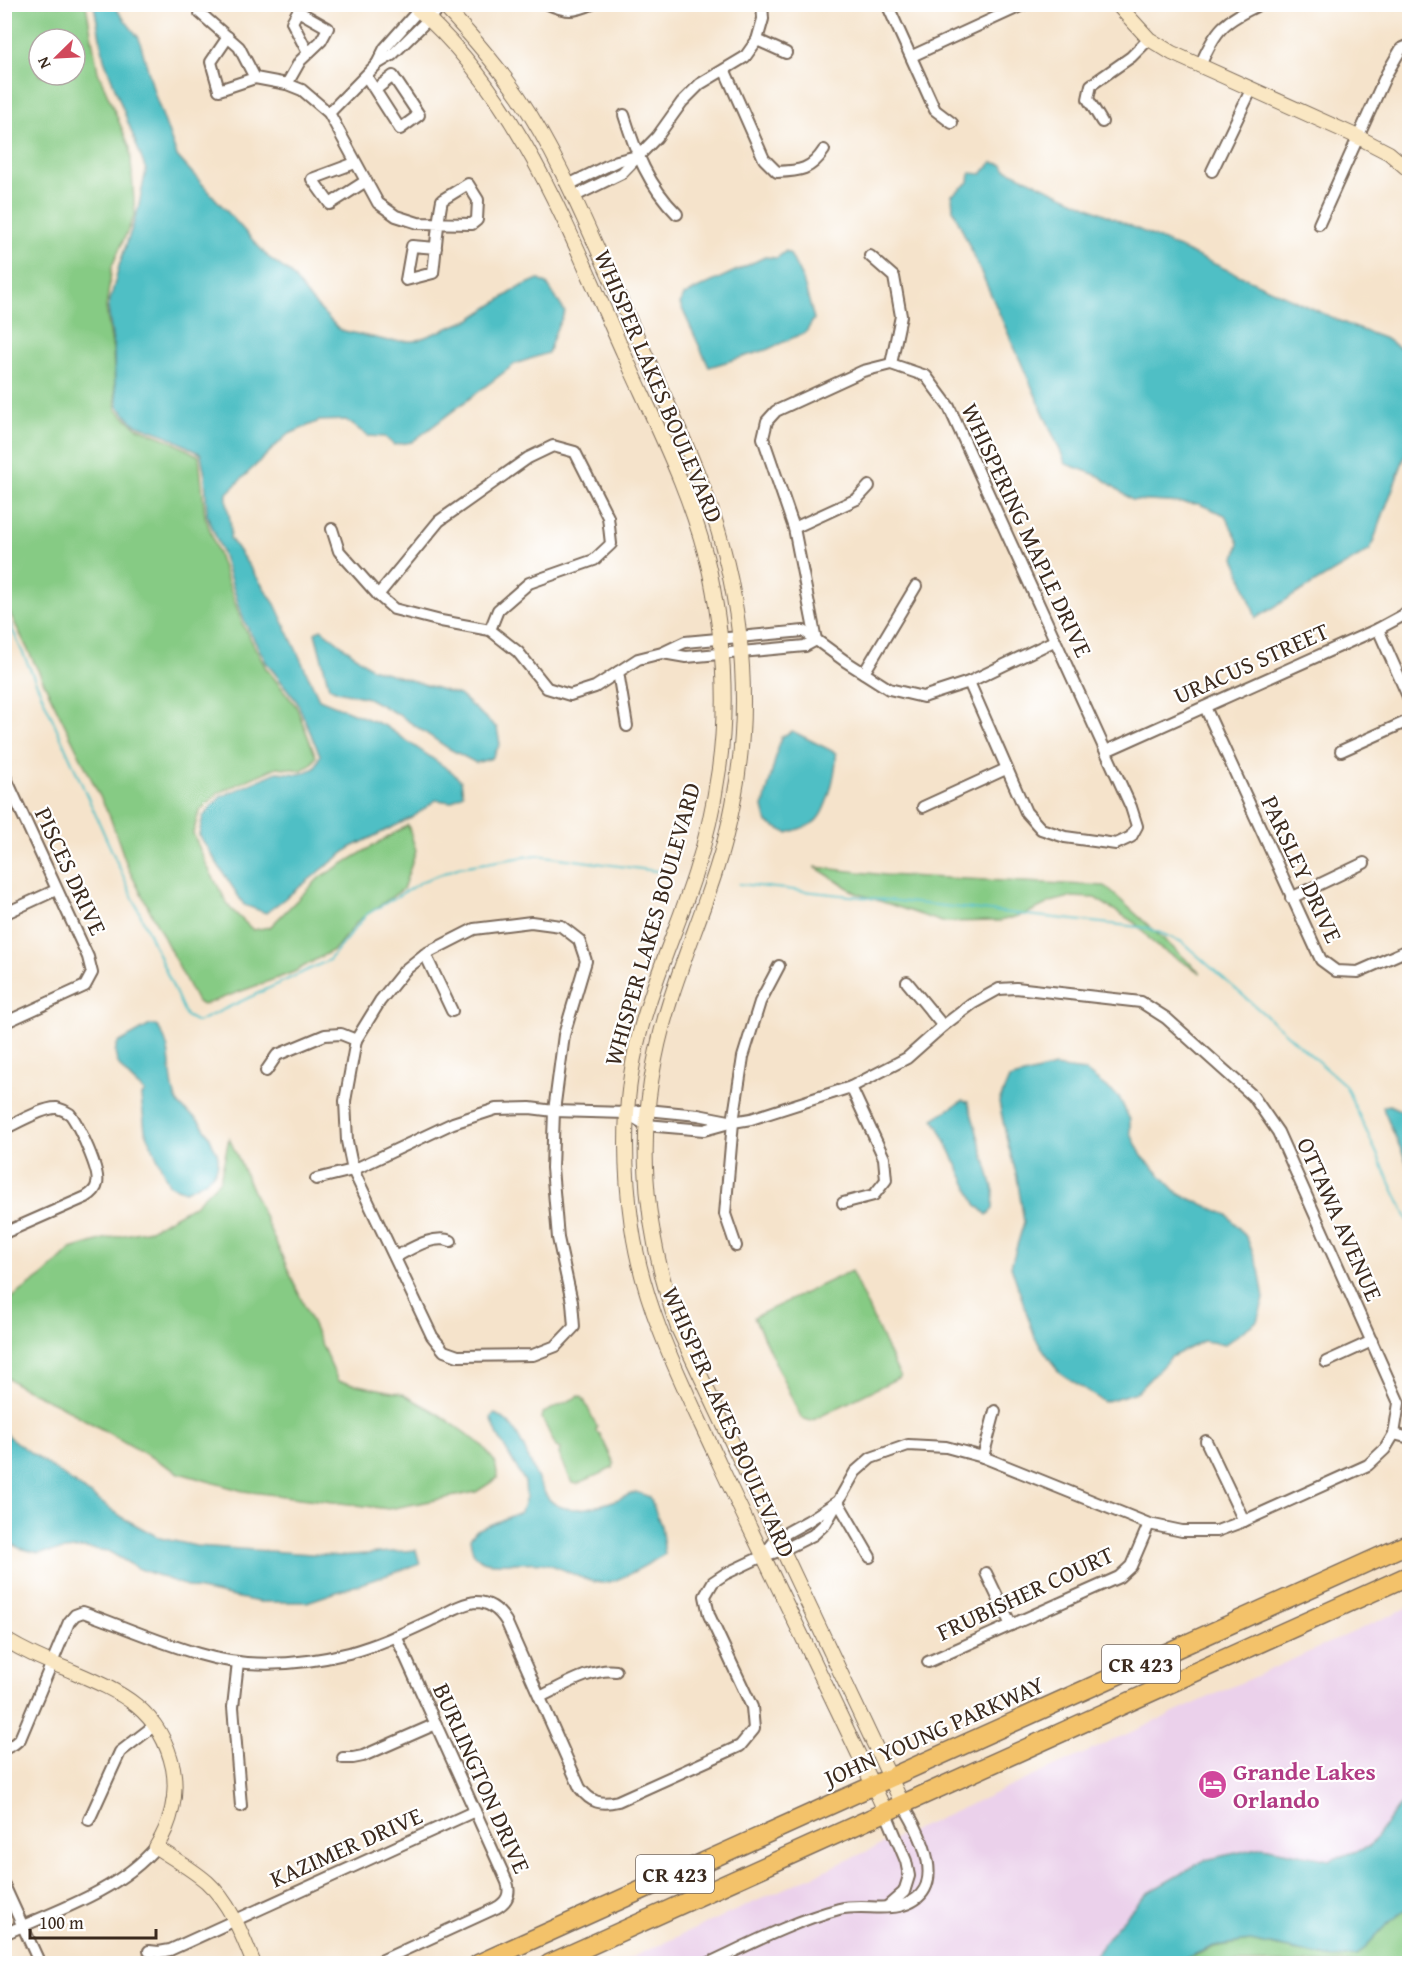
<svg xmlns="http://www.w3.org/2000/svg" width="1414" height="1968" viewBox="0 0 1414 1968" font-family="'Gentium Book Plus',serif">
<style>
.built{fill:#ebd1eb}
.green{fill:#86cb84;stroke:#607a51;stroke-width:1.5;fill-rule:evenodd}
.water{fill:#50bfc5;stroke:#467472;stroke-width:1.5}
.lines{fill:none;stroke-linecap:round;stroke-linejoin:round}
.stream{stroke:#50bfc5;stroke-width:2}
.street-casing{stroke:#7c6b5b;stroke-width:14}
.secondary-casing{stroke:#7c6b5b;stroke-width:16}
.highway-casing{stroke:#7c6b5b;stroke-width:21}
.street{stroke:#fff;stroke-width:10}
.secondary{stroke:#fae7c3;stroke-width:14}
.highway{stroke:#f3c26a;stroke-width:18}
.labels{text-anchor:middle;dominant-baseline:central;stroke-width:4.5;stroke-linejoin:round;paint-order:stroke}
.shield{fill:#fff;stroke:#766a62;stroke-width:1.5}
.shield-label{font-size:22px;font-weight:bold;fill:#3b2a1e}
.street-label{font-size:24px;fill:#3b2a1e;stroke:#fff}
.hotel-label{font-size:24px;font-weight:bold;fill:#b23c85;stroke:#fff;text-anchor:start}
</style>
<rect width="100%" height="100%" fill="#fff"/>
<filter id="ink" filterUnits="userSpaceOnUse"><feTurbulence type="fractalNoise" baseFrequency=".0167" numOctaves="2"/><feDisplacementMap in="SourceGraphic" scale="12" xChannelSelector="R" yChannelSelector="G"/><feConvolveMatrix kernelMatrix="1 2 1 2 8 2 1 2 1" color-interpolation-filters="sRGB"/></filter>
<filter id="wash" filterUnits="userSpaceOnUse"><feTurbulence type="fractalNoise" baseFrequency=".008" numOctaves="4" result="noise"/><feDisplacementMap in="SourceGraphic" scale="24" xChannelSelector="R" yChannelSelector="G"/><feGaussianBlur stdDeviation="1.35" result="paint"/><feColorMatrix in="noise" values="0 0 0 0 0 0 0 0 0 0 0 0 0 0 0 0 0 1.4 0 .05"/><feComposite in="paint" operator="in"/></filter>
<g filter="url(#wash)">
<rect width="100%" height="100%" fill="#f5e3cb"/>
<path class="built" d="M 1409,1607 L 1409,1963 L 619,1963 Z"/>
<g class="green">
<path d="M 5,4 L 86,5 L 98,72 L 130,148 L 135,214 L 112,266 L 106,308 L 113,351 L 116,409 L 136,427 L 169,440 L 199,456 L 205,516 L 242,623 L 266,668 L 296,706 L 316,757 L 311,765 L 301,770 L 277,767 L 218,793 L 199,812 L 193,833 L 207,866 L 230,908 L 253,930 L 270,927 L 319,878 L 408,825 L 416,851 L 403,889 L 358,921 L 335,949 L 294,972 L 203,1005 L 197,1002 L 128,868 L 110,817 L 5,603 ZM 39,39 L 75,39 L 75,75 L 39,75 Z"/>
<path d="M 815,867 L 885,875 L 1105,886 L 1201,973 L 1156,946 L 1135,923 L 1095,898 L 1070,897 L 1051,902 L 1026,914 L 1000,921 L 942,922 L 856,893 Z"/>
<path d="M 229,1138 L 338,1381 L 403,1394 L 437,1413 L 482,1445 L 495,1462 L 498,1478 L 476,1492 L 389,1509 L 243,1491 L 179,1473 L 59,1405 L 21,1387 L 5,1376 L 5,1303 L 45,1274 L 71,1249 L 104,1239 L 150,1230 L 195,1205 L 220,1180 Z"/>
<path d="M 851,1271 L 900,1377 L 811,1421 L 801,1418 L 754,1317 Z"/>
<path d="M 579,1396 L 583,1398 L 597,1427 L 596,1432 L 600,1434 L 614,1463 L 613,1468 L 577,1484 L 572,1483 L 559,1454 L 560,1449 L 556,1447 L 542,1418 L 543,1413 Z"/>
<path d="M 1409,1907 L 1409,1963 L 1177,1963 L 1214,1947 L 1250,1941 L 1333,1958 L 1357,1956 L 1386,1925 Z"/>
</g>
<g class="water">
<path d="M 94,5 L 113,5 L 139,38 L 155,95 L 177,156 L 268,257 L 290,273 L 311,300 L 340,330 L 389,341 L 415,341 L 471,319 L 518,288 L 538,279 L 547,284 L 565,312 L 556,330 L 548,353 L 515,364 L 412,442 L 394,445 L 385,437 L 368,436 L 346,420 L 319,421 L 287,435 L 227,493 C 225,510 234,521 230,538 L 275,604 L 319,699 L 385,726 L 452,772 L 461,781 L 463,794 L 451,802 L 436,800 L 413,817 L 350,848 L 266,913 L 244,905 L 199,835 L 203,816 L 220,797 L 277,772 L 300,774 L 315,768 L 320,755 L 297,702 L 266,662 L 244,621 L 220,547 L 207,515 L 205,476 L 201,454 L 168,436 L 135,424 L 118,407 L 115,383 L 114,350 L 108,308 L 119,266 L 138,210 L 146,170 L 104,59 Z"/>
<path d="M 992,162 L 1003,165 L 1005,169 L 1351,326 L 1386,339 L 1409,354 L 1409,445 L 1370,550 L 1256,618 L 1235,558 L 1239,543 L 1225,515 L 1199,504 L 1132,500 L 1099,476 L 1066,464 L 953,209 L 952,195 L 969,182 L 970,173 L 982,174 Z"/>
<path d="M 786,251 L 790,254 L 803,280 L 814,319 L 806,332 L 766,350 L 709,367 L 680,304 L 684,295 L 765,257 L 777,258 Z"/>
<path d="M 321,629 L 371,668 L 459,695 L 497,728 L 500,744 L 492,758 L 476,763 L 448,748 L 399,715 L 368,698 L 337,691 L 329,687 L 315,633 Z"/>
<path d="M 792,731 L 836,753 C 837,769 827,815 813,823 C 806,828 795,830 787,833 L 767,823 L 763,807 L 781,737 Z"/>
<path d="M 150,1025 L 156,1025 C 175,1046 167,1075 176,1099 C 181,1111 192,1113 199,1121 C 205,1128 210,1136 213,1145 C 215,1148 218,1154 218,1158 C 220,1176 199,1185 185,1191 L 169,1185 L 145,1130 L 141,1097 L 145,1092 C 133,1081 107,1062 118,1043 Z"/>
<path d="M 1054,1067 L 1085,1071 L 1119,1097 L 1130,1120 L 1130,1132 L 1142,1156 L 1179,1194 L 1228,1215 L 1247,1238 L 1259,1269 L 1264,1299 L 1257,1321 L 1225,1344 L 1203,1341 L 1171,1357 L 1137,1392 L 1104,1402 L 1059,1372 L 1035,1338 L 1011,1266 L 1024,1222 L 1017,1177 L 1008,1145 L 999,1102 L 1009,1079 Z"/>
<path d="M 962,1101 L 968,1102 L 994,1191 L 993,1209 L 987,1215 L 976,1204 L 938,1126 L 933,1119 Z"/>
<path d="M 1389,1105 L 1402,1111 L 1409,1118 L 1409,1168 L 1384,1111 L 1383,1106 Z"/>
<path d="M 495,1414 C 512,1422 516,1432 524,1448 C 531,1463 537,1480 546,1495 C 563,1523 613,1502 636,1492 L 650,1497 L 661,1526 L 665,1554 C 651,1562 618,1583 603,1583 C 581,1582 563,1566 542,1563 C 527,1561 492,1566 483,1561 C 473,1556 471,1548 470,1538 L 477,1530 L 521,1512 L 526,1497 L 525,1482 L 498,1436 L 491,1418 Z"/>
<path d="M 5,1432 L 10,1438 L 125,1519 L 160,1538 L 196,1546 L 340,1556 L 416,1550 L 420,1564 L 307,1602 L 259,1602 L 195,1589 L 137,1568 L 108,1551 L 84,1548 L 38,1553 L 19,1548 L 5,1539 Z"/>
<path d="M 1409,1801 L 1409,1907 L 1386,1925 L 1357,1956 L 1333,1958 L 1250,1941 L 1214,1946 L 1175,1963 L 1089,1963 L 1117,1926 L 1147,1893 L 1205,1860 L 1263,1847 L 1330,1860 L 1369,1847 L 1399,1806 Z"/>
</g>
<g class="lines">
<g class="stream">
<path d="M 4,611 L 186,1016 L 197,1022 L 329,960 L 366,915 L 423,881 L 460,867 L 537,855 L 664,872"/>
<path d="M 739,884 L 1148,928 L 1182,942 L 1345,1085 L 1410,1225"/>
</g>
</g>
</g>
<g filter="url(#ink)">
<g class="lines">
<defs>
<g id="street">
<path d="M 203,4 L 200,13 L 239,47 L 255,78 L 287,84 L 302,90 L 329,113 L 378,203 L 396,216 L 418,223 L 472,224 L 477,220 L 478,200 L 468,184 L 442,200 C 437,224 436,249 433,273 L 406,280 L 412,246 L 436,248"/>
<path d="M 548,4 C 566,12 574,12 592,4"/>
<path d="M 887,4 L 935,110 L 952,123"/>
<path d="M 228,37 L 211,62 L 219,90 L 255,78"/>
<path d="M 757,40 L 786,53"/>
<path d="M 912,56 L 1025,4"/>
<path d="M 377,64 L 385,48 L 424,4"/>
<path d="M 1200,66 C 1216,28 1224,21 1261,4"/>
<path d="M 725,71 L 764,159 L 777,172 C 800,171 811,170 824,150"/>
<path d="M 366,76 L 400,129 L 419,115 L 393,76 L 375,90"/>
<path d="M 287,84 L 300,61 L 321,41 L 328,28 L 298,11 L 292,22 L 308,53"/>
<path d="M 329,113 L 377,64 L 392,55 L 444,4"/>
<path d="M 624,115 C 636,153 648,185 677,214"/>
<path d="M 1102,122 L 1088,99 L 1091,85 L 1131,57 L 1149,39"/>
<path d="M 355,163 L 312,179 L 330,204 L 366,181"/>
<path d="M 1212,171 L 1251,90"/>
<path d="M 568,185 L 617,161 L 637,156"/>
<path d="M 573,197 L 622,173 L 657,137 L 682,102 L 700,84 L 745,57 L 757,40 L 763,19 L 762,4"/>
<path d="M 1319,224 L 1387,73 L 1401,49 L 1410,45"/>
<path d="M 870,256 L 894,277 L 901,316 L 891,364"/>
<path d="M 794,528 L 857,499 L 869,486"/>
<path d="M 332,529 L 339,551 L 378,595 L 394,609 L 441,621 L 490,630 L 518,652 L 547,688 L 570,695 L 595,687 L 638,659 L 662,653 L 685,642 L 804,631 L 845,661 L 889,689 L 923,697 L 969,682 L 1054,641"/>
<path d="M 378,595 L 439,521 L 528,458 L 553,446 L 575,452 L 608,517 L 611,544 L 594,560 L 529,583 L 498,610 L 490,630"/>
<path d="M 1378,629 L 1410,701"/>
<path d="M 816,640 L 794,528 L 763,438 L 767,421 L 776,411 L 863,371 L 891,364 L 926,376 L 949,407 L 1131,807 L 1137,826 L 1131,837 L 1116,844 L 1065,837 L 1041,829 L 1026,812 L 969,682"/>
<path d="M 663,653 L 686,657 L 741,652 L 805,646 L 816,640"/>
<path d="M 618,672 L 627,726"/>
<path d="M 864,673 L 916,586"/>
<path d="M 1205,707 L 1321,960 L 1336,971 L 1358,972 L 1410,949"/>
<path d="M 1106,751 L 1378,629 L 1402,616 L 1410,609"/>
<path d="M 1341,751 L 1410,720"/>
<path d="M 4,774 L 88,957 L 92,973 L 85,986 L 4,1023"/>
<path d="M 923,807 L 1006,769"/>
<path d="M 1291,898 L 1364,863"/>
<path d="M 4,914 L 56,890"/>
<path d="M 531,922 L 561,926 L 579,940 L 586,961 L 564,1035 L 554,1111 L 552,1168 L 558,1238 L 572,1302 L 574,1327 L 556,1346 L 533,1355 L 458,1356 L 444,1351 L 432,1336 L 353,1170 L 347,1141 L 345,1101 L 356,1040 L 380,1001 L 405,970 L 425,954 L 474,929 Z"/>
<path d="M 425,954 L 452,1011"/>
<path d="M 907,982 L 943,1026"/>
<path d="M 266,1071 L 277,1055 L 325,1035 L 341,1034 L 356,1040"/>
<path d="M 4,1129 C 17,1123 44,1107 57,1108 C 61,1109 67,1112 70,1114 C 78,1124 101,1172 97,1184 C 96,1190 91,1194 86,1197 L 4,1233"/>
<path d="M 316,1179 L 353,1170 L 453,1123 L 496,1109 L 530,1108 L 554,1111 L 626,1113 L 647,1110 L 698,1115 L 729,1121"/>
<path d="M 843,1203 L 874,1195 L 886,1180 L 884,1158 L 851,1087"/>
<path d="M 736,1246 L 725,1214 L 733,1122 L 743,1057 L 760,1002 L 779,966"/>
<path d="M 395,1257 C 411,1249 433,1234 451,1241"/>
<path d="M 1326,1362 L 1372,1341"/>
<path d="M 1394,1434 L 1410,1438"/>
<path d="M 1206,1441 L 1244,1521"/>
<path d="M 983,1457 L 995,1411"/>
<path d="M 838,1502 L 870,1557"/>
<path d="M 763,1556 L 777,1538 L 808,1521 L 837,1502"/>
<path d="M 986,1573 L 1011,1625"/>
<path d="M 238,1662 L 233,1707 L 241,1806"/>
<path d="M 928,1662 L 1119,1577 L 1131,1566 L 1149,1524"/>
<path d="M 540,1697 C 561,1687 593,1667 616,1671"/>
<path d="M 4,1749 L 14,1744 L 20,1739 L 69,1622 L 75,1615 L 83,1612 C 122,1626 160,1643 199,1654 C 248,1669 301,1665 349,1653 C 379,1645 406,1632 434,1619 C 447,1613 462,1603 476,1602 C 490,1602 499,1610 506,1621 L 580,1788 C 591,1803 601,1805 618,1801 L 740,1746 L 754,1729 L 752,1707 L 709,1615 L 705,1596 L 713,1582 L 725,1574 L 763,1556 L 783,1550 L 813,1535 L 826,1523 L 855,1472 L 871,1458 L 908,1445 L 946,1447 L 983,1457 L 1149,1524 L 1182,1531 L 1217,1531 L 1244,1521 L 1368,1465 L 1385,1449 L 1394,1434 L 1399,1403 L 1278,1132 L 1253,1096 L 1166,1018 L 1141,1002 L 1016,988 L 999,989 L 972,1004 L 943,1026 L 907,1058 L 851,1087 L 751,1119 L 733,1122 L 704,1130 L 646,1125 L 626,1113"/>
<path d="M 343,1758 L 353,1758 L 363,1756 L 436,1724"/>
<path d="M 885,1811 L 906,1861 L 909,1876 L 904,1892 L 888,1906"/>
<path d="M 89,1820 L 120,1752 L 155,1725"/>
<path d="M 4,1885 L 40,1964"/>
<path d="M 4,1934 C 56,1911 119,1891 156,1847"/>
<path d="M 149,1951 L 159,1952 L 170,1950 L 475,1811"/>
<path d="M 374,1964 L 496,1908 C 507,1902 511,1894 507,1882 L 396,1636"/>
<path d="M 707,1964 C 750,1944 794,1921 839,1909 C 858,1904 880,1910 899,1906 C 953,1894 920,1832 902,1803"/>
</g>
<g id="secondary">
<path d="M 412,4 C 519,95 568,230 624,354 C 656,425 693,496 710,573 C 723,636 728,705 719,769 C 714,804 706,840 695,874 C 678,927 654,978 640,1032 C 623,1095 623,1162 632,1227 C 644,1312 685,1388 720,1465 C 774,1581 832,1695 885,1811"/>
<path d="M 442,4 C 470,34 496,64 519,97 C 561,160 589,232 621,301 C 643,350 667,400 688,450 C 699,476 710,503 718,530 C 744,618 751,714 733,804 C 720,874 691,934 670,1001 C 634,1115 639,1216 678,1328 L 902,1803"/>
<path d="M 1117,4 L 1149,39 L 1172,53 L 1358,137 L 1389,153 L 1410,171"/>
<path d="M 4,1639 C 24,1651 45,1661 67,1669 C 118,1691 160,1707 173,1768 C 178,1795 171,1824 156,1847 C 173,1858 192,1869 207,1882 C 231,1904 242,1935 254,1964"/>
</g>
<g id="highway">
<path d="M 478,1964 L 1410,1543"/>
<path d="M 549,1964 L 1410,1575"/>
</g>
</defs>
<use href="#street" class="street-casing"/>
<use href="#secondary" class="secondary-casing"/>
<use href="#highway" class="highway-casing"/>
<use href="#street" class="street"/>
<use href="#secondary" class="secondary"/>
<use href="#highway" class="highway"/>
</g>
</g>
<defs>
<symbol id="hotel-disc" viewBox="-11 -11 22 22"><circle r="9.5" fill="#d1479c" stroke="#fff"/><path d="M-6-4.5h1.5V1H6V5H4.5V3h-9V5H-6ZM-4 0a1.8 1.8 0 1 1 3.6 0ZM.5 0V-2.5h3Q6-2.5 6 0Z" fill="#fff"/></symbol>
</defs>
<g fill-rule="evenodd">
<use href="#hotel-disc" x="1196" y="1768" width="33" height="33"/>
</g>
<g class="labels">
<g class="shield">
<rect x="1102" y="1645" width="78" height="38" rx="4.5"/>
<rect x="636" y="1855" width="78" height="38" rx="4.5"/>
</g>
<g class="shield-label">
<text x="1141" y="1664">CR 423</text>
<text x="675" y="1874">CR 423</text>
</g>
<g class="street-label">
<text transform="translate(659 386) rotate(67)">WHISPER LAKES BOULEVARD</text>
<text transform="translate(1027 530) rotate(65)">WHISPERING MAPLE DRIVE</text>
<text transform="translate(1251 663) rotate(-24)">URACUS STREET</text>
<text transform="translate(1302 869) rotate(65)">PARSLEY DRIVE</text>
<text transform="translate(71 871) rotate(65)">PISCES DRIVE</text>
<text transform="translate(652 924) rotate(-74)">WHISPER LAKES BOULEVARD</text>
<text transform="translate(1340 1219) rotate(66)">OTTAWA AVENUE</text>
<text transform="translate(729 1422) rotate(66)">WHISPER LAKES BOULEVARD</text>
<text transform="translate(1025 1593) rotate(-25)">FRUBISHER COURT</text>
<text transform="translate(934 1731) rotate(-24)">JOHN YOUNG PARKWAY</text>
<text transform="translate(482 1778) rotate(66)">BURLINGTON DRIVE</text>
<text transform="translate(346 1847) rotate(-24)">KAZIMER DRIVE</text>
</g>
<g class="hotel-label">
<text x="1233" y="1771">Grande Lakes<tspan x="1233" dy="28">Orlando</tspan></text>
</g>
</g>
<rect width="1414" height="1968" fill="none" stroke="#fff" stroke-width="24"/>
<g transform="translate(57 57) rotate(246)"><circle r="28" fill="#ffffff" stroke="#b1aaa5" stroke-width="1.5"/>
<path d="M0-4.5L10 22L0 15L-10 22Z" fill="#d1495b"/>
<text y="-9" font-size="16" font-weight="bold" text-anchor="middle" fill="#3b2a1e">N</text>
</g>
<path d="M30 1929v9h126v-9" fill="none" stroke="#3b2a1e" stroke-width="3"/>
<text x="39" y="1929" font-size="18" fill="#3b2a1e" stroke="#ffffff" stroke-width="4.5" paint-order="stroke">100 m</text>
</svg>
